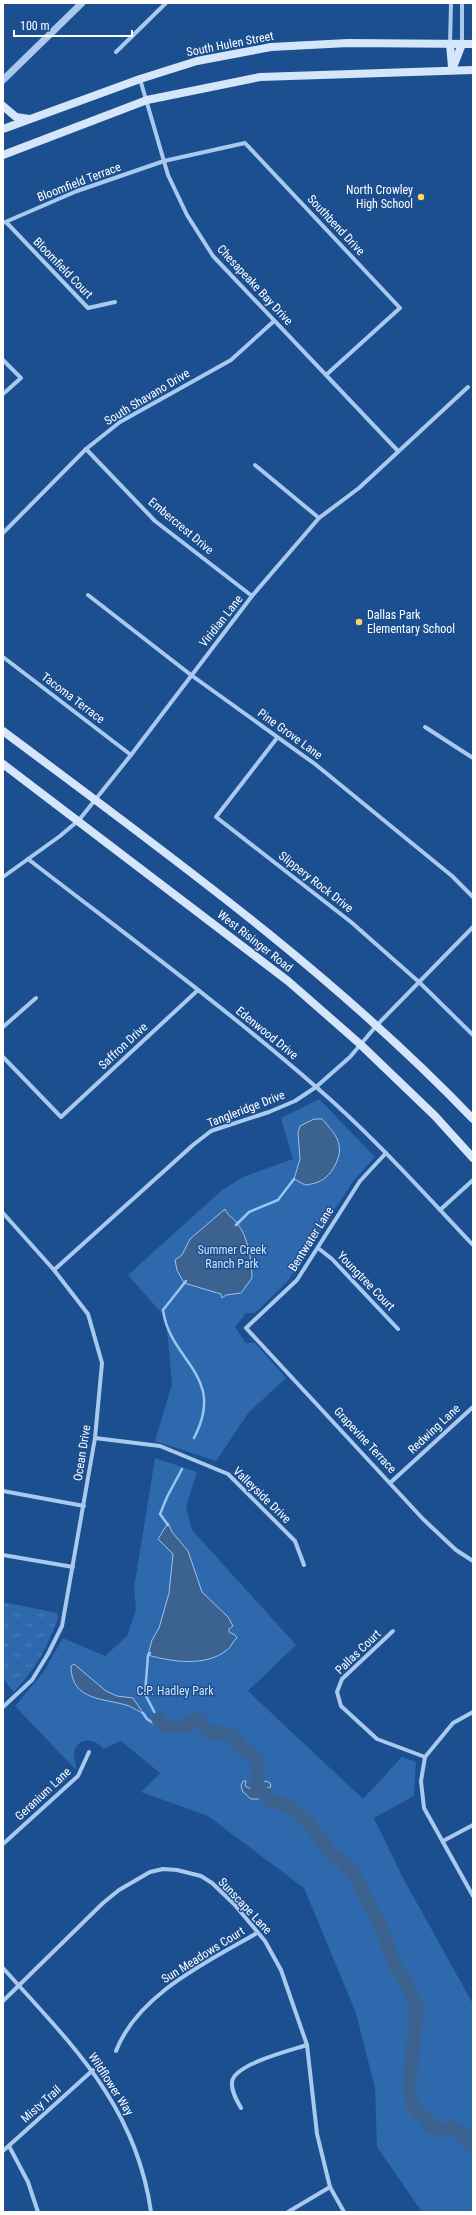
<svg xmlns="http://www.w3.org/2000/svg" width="476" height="2215" viewBox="0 0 476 2215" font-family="'Roboto Condensed',sans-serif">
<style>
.grass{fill:url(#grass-tufts)}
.park{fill:#2e69ad}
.water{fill:#3c6290;stroke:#9cc4f0}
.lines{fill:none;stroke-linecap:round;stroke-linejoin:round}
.stream{stroke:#9cc4f0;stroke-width:2.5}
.river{stroke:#3c6290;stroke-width:14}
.minor{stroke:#a9c9ee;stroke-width:4}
.tertiary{stroke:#a9c9ee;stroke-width:7}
.secondary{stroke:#d6e6fa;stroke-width:8}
.poi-dot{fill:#ffd166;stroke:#1b4f8f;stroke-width:1.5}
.labels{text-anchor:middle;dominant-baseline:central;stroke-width:3;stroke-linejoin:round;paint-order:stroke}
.street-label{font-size:12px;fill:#fff;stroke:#1b4f8f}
.poi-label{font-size:12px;fill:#fff;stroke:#1b4f8f;text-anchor:end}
.park-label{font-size:12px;fill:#cfe3fa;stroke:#1b4f8f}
</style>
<defs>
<pattern id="grass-tufts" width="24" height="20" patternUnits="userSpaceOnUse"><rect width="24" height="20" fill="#2e69ad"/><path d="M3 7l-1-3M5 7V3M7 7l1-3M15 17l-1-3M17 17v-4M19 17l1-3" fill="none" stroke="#4d80b9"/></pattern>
</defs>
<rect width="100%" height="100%" fill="#1b4f8f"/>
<path class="grass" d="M 3,1602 L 57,1613 L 58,1618 C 47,1648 36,1668 14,1692 L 3,1679 Z"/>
<g class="park">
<path d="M 319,1099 L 375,1157 L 354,1180 L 288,1281 L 255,1313 L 246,1313 L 235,1327 L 246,1343 L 255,1343 L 286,1378 L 249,1412 L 216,1461 L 155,1441 L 172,1384 L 166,1318 L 128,1275 L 221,1191 L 243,1177 L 293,1159 L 281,1118 Z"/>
<path d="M 155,1458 L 197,1472 L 186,1507 L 192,1530 L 296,1645 L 248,1691 L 363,1799 L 402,1757 L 416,1762 L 414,1796 L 374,1818 L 403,1878 L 473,2004 L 473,2212 L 422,2212 L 377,2147 L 375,2088 L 356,2013 L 304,1888 L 208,1816 L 141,1792 L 160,1773 L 121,1741 L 103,1749 C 96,1738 76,1736 74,1754 C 74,1759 77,1764 76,1770 L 15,1706 L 43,1673 L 63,1638 L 105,1656 L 127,1636 L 136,1610 L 134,1588 Z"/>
</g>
<g class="water">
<path d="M 314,1119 L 322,1119 C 328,1126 338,1136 339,1145 C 342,1155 333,1172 325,1178 C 319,1183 312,1184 305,1185 L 294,1179 L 300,1159 L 298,1133 L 300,1126 Z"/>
<path d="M 225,1209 C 228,1217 233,1217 237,1223 C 248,1236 252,1262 252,1278 L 241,1293 L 226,1295 L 222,1298 L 221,1294 L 184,1283 L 177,1270 L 175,1260 L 182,1255 L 190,1239 Z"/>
<path d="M 168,1523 L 172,1532 L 188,1551 L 202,1592 L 228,1617 L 233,1626 L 229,1629 L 229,1632 L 235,1635 L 237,1638 C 232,1641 232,1647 227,1650 C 206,1667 172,1662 148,1655 L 152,1640 L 159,1628 L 169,1593 L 173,1554 L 158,1539 Z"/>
<path d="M 74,1664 L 106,1691 L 117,1696 L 133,1698 L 143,1713 C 139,1712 134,1708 129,1706 C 106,1698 71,1702 71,1666 Z"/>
<path d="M 255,1776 L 258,1784 L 266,1781 L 270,1783 L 271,1787 L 263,1788 L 265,1796 L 262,1799 L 251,1799 L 243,1792 L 241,1786 L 243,1781 L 246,1781 L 245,1786 L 253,1790 L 255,1787 Z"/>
</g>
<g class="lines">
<g class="stream">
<path d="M 236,1225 L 249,1212 L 278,1200 L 294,1179"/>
<path d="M 186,1281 L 163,1310 C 170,1362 227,1375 194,1438"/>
<path d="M 168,1525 L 160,1514 L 167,1497 L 182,1469"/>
<path d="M 150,1653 L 148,1655 L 145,1694 L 158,1719"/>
<path d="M 143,1713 L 147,1719 L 155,1724 L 161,1723"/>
</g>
<path class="river" d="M 158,1719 L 165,1727 L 186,1727 L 194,1720 L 199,1720 L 209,1733 L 227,1733 L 258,1762 L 257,1787 L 270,1800 L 288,1806 L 297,1813 L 309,1824 L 331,1854 L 341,1860 L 352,1871 L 381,1927 L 396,1968 L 405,1979 L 417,2009 L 409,2086 L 413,2106 L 434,2128 L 445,2131 L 451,2127 L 470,2140 L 473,2146"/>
<g class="minor">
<path d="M 462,3 L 462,44"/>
<path d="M 450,44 L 451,3"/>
<path d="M 116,52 L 166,3"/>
<path d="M 140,79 L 168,175 L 187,215 L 213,256 L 398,451"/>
<path d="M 6,222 L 88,308 L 115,302"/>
<path d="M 3,223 L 77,191 L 164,161 L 245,143 L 400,308 L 326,375"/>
<path d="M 3,360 L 21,378 L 3,394"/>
<path d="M 86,449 L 155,521 L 252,596"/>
<path d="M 255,465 L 319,518"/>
<path d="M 3,533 L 86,449 L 120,422 L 231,360 L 274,321"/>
<path d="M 88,595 L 191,675 L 315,764 L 452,876 L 473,897"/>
<path d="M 3,657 L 131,755"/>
<path d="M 425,727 L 473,758"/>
<path d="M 277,738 L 216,817 L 351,922 L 419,982 L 473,1035"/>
<path d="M 28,859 C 125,934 223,1006 315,1086 C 372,1135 422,1191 473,1245"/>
<path d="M 3,877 L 60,836 L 79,820 L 131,755 L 252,596 L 319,518 L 359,488 L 468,387"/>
<path d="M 3,1027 L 36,998"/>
<path d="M 3,1057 L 61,1117 L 198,990"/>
<path d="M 386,1153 L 360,1181 L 297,1280 L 246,1328 L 423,1519 L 456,1550 L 473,1561"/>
<path d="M 440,1210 L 473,1180"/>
<path d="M 3,1213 L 54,1270 L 88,1314 L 102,1363 L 95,1438 L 62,1626 L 48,1654 L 32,1680 L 3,1707"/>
<path d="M 318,1248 L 332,1259 L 398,1329"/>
<path d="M 54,1270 L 193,1145 L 211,1131 L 269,1112 L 295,1101 L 316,1087 L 350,1057 L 377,1025 L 473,927"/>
<path d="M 95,1438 L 160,1446 L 228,1474 L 295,1541 L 304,1565"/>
<path d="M 390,1483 L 473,1407"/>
<path d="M 3,1491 L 84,1506"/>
<path d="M 3,1555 L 73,1567"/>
<path d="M 393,1631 L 342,1679 L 337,1692 L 341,1706 L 377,1739 L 425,1757"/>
<path d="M 473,1712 L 453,1723 L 425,1757 L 421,1781 L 424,1808 L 473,1896"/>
<path d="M 443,1841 L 473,1825"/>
<path d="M 3,1844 L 78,1776 L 89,1752"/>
<path d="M 3,1968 C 71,2044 136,2105 151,2212"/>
<path d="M 3,2001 L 103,1903 L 119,1890 L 150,1872 L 163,1869 L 177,1870 L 201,1876 L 212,1883 L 234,1904 L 265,1941 L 281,1970 L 307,2045 L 317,2134 L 330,2187 L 344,2212"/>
<path d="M 116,2051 C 138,1994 207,1962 257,1933"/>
<path d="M 241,2108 C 237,2101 231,2091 232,2082 C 234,2064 292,2050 307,2045"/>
<path d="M 9,2146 L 28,2182 L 38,2212"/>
<path d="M 3,2151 L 93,2070"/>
<path d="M 288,2212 L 330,2187"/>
</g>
<path class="tertiary" d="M 3,80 L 82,3"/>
<g class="secondary">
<path d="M 450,44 L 452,67"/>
<path d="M 452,70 L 462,44"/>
<path d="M 3,106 L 16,117 L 29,119"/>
<path d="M 3,129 L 140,79 L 197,61 L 271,47 L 348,43 L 473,44"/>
<path d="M 3,155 L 147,100 L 260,77 L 473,70"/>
<path d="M 3,731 C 166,853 332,972 473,1119"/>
<path d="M 3,764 L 288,981 L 360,1044 L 435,1116 L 473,1158"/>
</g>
</g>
<g class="poi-dot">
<circle cx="421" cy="197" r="4"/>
<circle cx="359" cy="622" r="4"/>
</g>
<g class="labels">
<g class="street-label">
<text transform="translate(230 44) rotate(-11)">South Hulen Street</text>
<text transform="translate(79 182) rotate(-21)">Bloomfield Terrace</text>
<text transform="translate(336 225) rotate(47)">Southbend Drive</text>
<text transform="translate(63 268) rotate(46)">Bloomfield Court</text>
<text transform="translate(255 285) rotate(47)">Chesapeake Bay Drive</text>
<text transform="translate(147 397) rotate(-31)">South Shavano Drive</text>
<text transform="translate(181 526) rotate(40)">Embercrest Drive</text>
<text transform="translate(221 621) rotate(-52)">Viridian Lane</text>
<text transform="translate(73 698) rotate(37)">Tacoma Terrace</text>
<text transform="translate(290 734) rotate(36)">Pine Grove Lane</text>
<text transform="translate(316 882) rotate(38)">Slippery Rock Drive</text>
<text transform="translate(255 941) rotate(38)">West Risinger Road</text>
<text transform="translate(267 1033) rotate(39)">Edenwood Drive</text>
<text transform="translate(123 1046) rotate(-43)">Saffron Drive</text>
<text transform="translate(246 1109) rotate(-21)">Tangleridge Drive</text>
<text transform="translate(311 1239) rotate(-58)">Bentwater Lane</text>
<text transform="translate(366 1281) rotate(46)">Youngtree Court</text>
<text transform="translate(434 1429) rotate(-43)">Redwing Lane</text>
<text transform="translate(365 1440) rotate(47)">Grapevine Terrace</text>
<text transform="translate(82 1453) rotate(-81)">Ocean Drive</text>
<text transform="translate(262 1495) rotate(44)">Valleyside Drive</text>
<text transform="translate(358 1652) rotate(-44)">Pallas Court</text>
<text transform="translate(43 1794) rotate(-43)">Geranium Lane</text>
<text transform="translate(245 1906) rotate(47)">Sunscape Lane</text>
<text transform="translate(203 1955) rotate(-32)">Sun Meadows Court</text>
<text transform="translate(111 2084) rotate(57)">Wildflower Way</text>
<text transform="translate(41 2104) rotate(-42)">Misty Trail</text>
</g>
<g class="poi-label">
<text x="413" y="190">North Crowley<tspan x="413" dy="14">High School</tspan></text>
<text x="367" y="615" text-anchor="start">Dallas Park<tspan x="367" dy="14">Elementary School</tspan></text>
</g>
<g class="park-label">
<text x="232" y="1250">Summer Creek<tspan x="232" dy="14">Ranch Park</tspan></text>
<text x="175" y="1691">C.P. Hadley Park</text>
</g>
</g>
<rect width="476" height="2215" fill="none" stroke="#ffffff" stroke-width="8"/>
<path d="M14 30v6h118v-6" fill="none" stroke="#ffffff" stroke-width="2"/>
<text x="20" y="30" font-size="12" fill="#ffffff" stroke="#1b4f8f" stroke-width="3" paint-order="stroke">100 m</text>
</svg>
